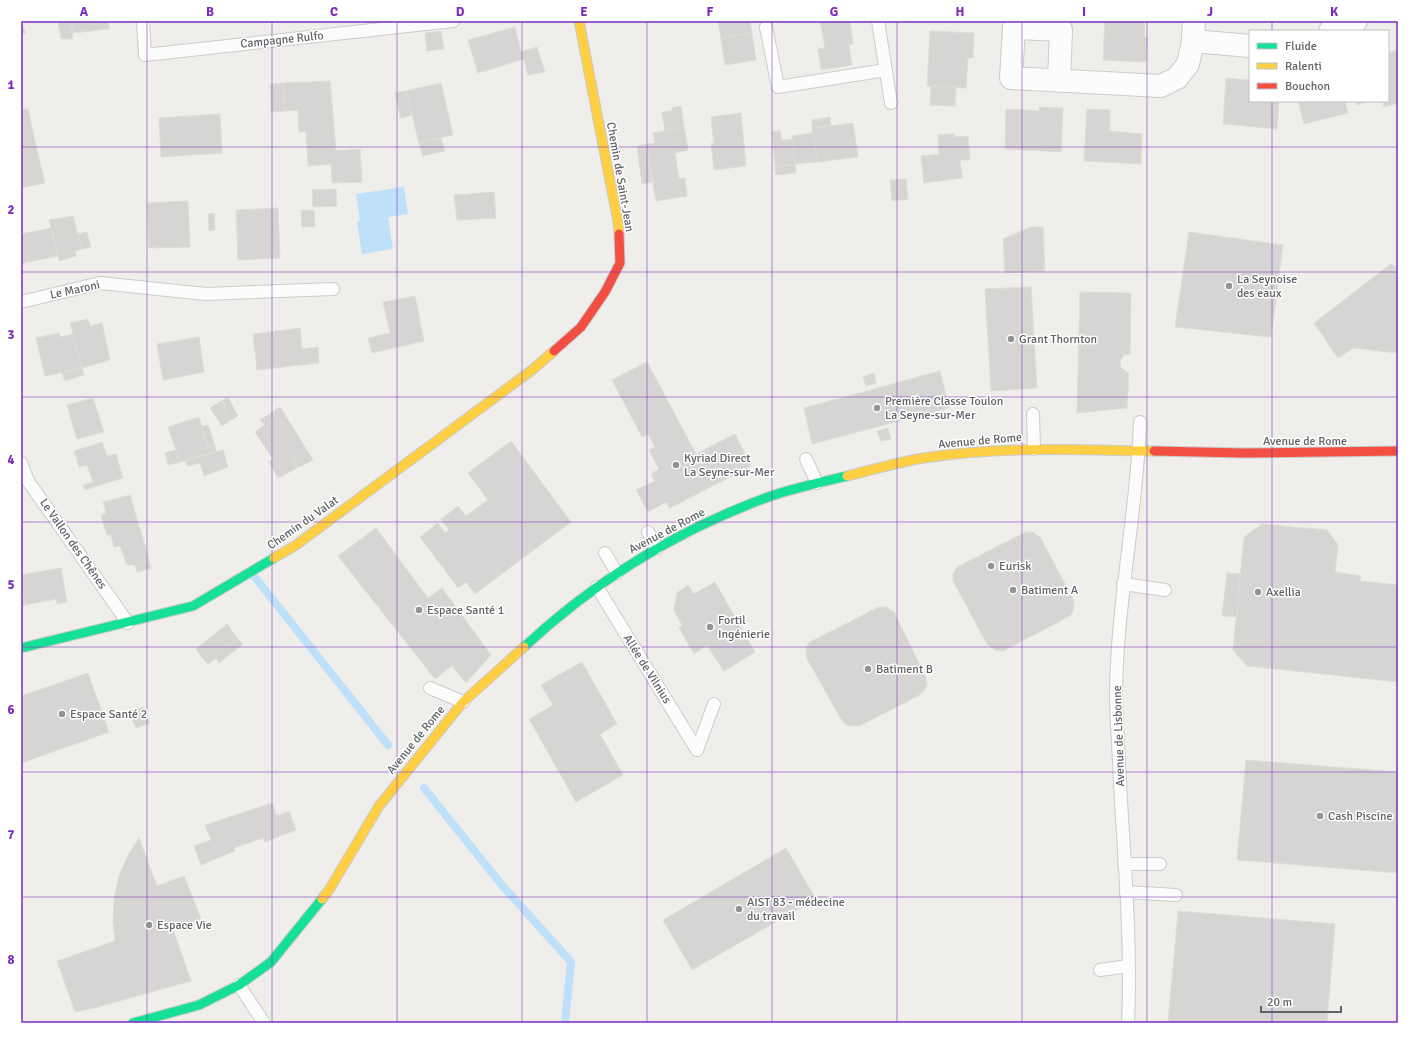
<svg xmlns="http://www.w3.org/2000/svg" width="1419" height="1044" viewBox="0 0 1419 1044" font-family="Signika,sans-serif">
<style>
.water{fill:#bfe0f9}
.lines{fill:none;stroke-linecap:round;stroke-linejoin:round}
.stream{stroke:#bfe0f9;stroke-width:8}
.building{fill:#d6d5d3;stroke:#deddd9}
.lane-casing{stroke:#cbcccc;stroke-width:14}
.street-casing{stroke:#cbcccc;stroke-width:24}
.fast-casing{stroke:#cacacb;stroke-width:11}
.slow-casing{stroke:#cacacb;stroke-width:11}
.jam-casing{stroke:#cacacb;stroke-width:11}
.lane{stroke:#fdfcfc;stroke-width:12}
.street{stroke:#fdfcfc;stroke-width:22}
.fast{stroke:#16e098;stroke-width:9}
.slow{stroke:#ffcf43;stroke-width:9}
.jam{stroke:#f24e42;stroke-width:9}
.grid{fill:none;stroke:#7b2cbf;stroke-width:1;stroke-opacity:0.55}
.poi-dot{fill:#919496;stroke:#fff;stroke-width:1.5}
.labels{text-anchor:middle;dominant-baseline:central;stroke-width:3;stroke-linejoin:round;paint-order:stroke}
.street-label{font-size:12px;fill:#5f6368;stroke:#fff}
.poi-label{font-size:12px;fill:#5f6368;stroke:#fff;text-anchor:start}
.neatline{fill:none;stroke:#7b2cbf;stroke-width:1.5}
.grid-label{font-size:13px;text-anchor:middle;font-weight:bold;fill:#7b2cbf}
</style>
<rect width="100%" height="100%" fill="#efeeea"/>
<path class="water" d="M 404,187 L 408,214 L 388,217 L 393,249 L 362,254 L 357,222 L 360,221 L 356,194 Z"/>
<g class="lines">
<g class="stream">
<path d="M 254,576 L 388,745"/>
<path d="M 424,788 L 501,884 L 571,962 L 565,1023"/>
</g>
</g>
<g class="building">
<path d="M 58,21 L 71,21 L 73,39 L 61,39 Z"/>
<path d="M 71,21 L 108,21 L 109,29 L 73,33 Z"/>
<path d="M 718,21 L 750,21 L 752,33 L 721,38 Z"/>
<path d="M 820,21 L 850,21 L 853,44 L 849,45 L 852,65 L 821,70 L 818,49 L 825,48 Z"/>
<path d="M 1105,21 L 1145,21 L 1144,37 L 1148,38 L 1146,62 L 1103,60 Z"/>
<path d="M 21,22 L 26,33 L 21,34 Z"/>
<path d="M 515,27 L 521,52 L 537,47 L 545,72 L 528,75 L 524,59 L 478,73 L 468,40 Z"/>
<path d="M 441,31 L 444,49 L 427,51 L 425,33 Z"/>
<path d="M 930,31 L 974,33 L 973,58 L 968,58 L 966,88 L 927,86 Z"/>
<path d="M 752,33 L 756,60 L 725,65 L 721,38 Z"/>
<path d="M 1398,50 L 1398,92 L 1388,95 L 1388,53 Z"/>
<path d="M 1226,78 L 1249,80 L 1250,101 L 1279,101 L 1277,129 L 1223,124 Z"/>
<path d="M 330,81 L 336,151 L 360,149 L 362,182 L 332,183 L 331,164 L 308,166 L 306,131 L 299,132 L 298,110 L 285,111 L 283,83 Z"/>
<path d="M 283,83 L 285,111 L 271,112 L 270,84 Z"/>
<path d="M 441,83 L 453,135 L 419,143 L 406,91 Z"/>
<path d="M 931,86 L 956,87 L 955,106 L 930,105 Z"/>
<path d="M 406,91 L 412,115 L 401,118 L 395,93 Z"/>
<path d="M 1398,92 L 1398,103 L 1384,107 L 1383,101 L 1388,101 L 1388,95 Z"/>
<path d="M 1298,101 L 1345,101 L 1348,113 L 1304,124 Z"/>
<path d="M 1355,101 L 1369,101 L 1357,105 Z"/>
<path d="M 681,106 L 684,127 L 665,131 L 662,112 L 672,111 L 672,108 Z"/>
<path d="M 1039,107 L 1063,108 L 1061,152 L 1005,149 L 1006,109 L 1039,111 Z"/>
<path d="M 28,109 L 36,146 L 21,150 L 21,110 Z"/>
<path d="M 1087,109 L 1110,110 L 1110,131 L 1142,134 L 1141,164 L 1084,161 Z"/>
<path d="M 741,113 L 746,166 L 714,170 L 711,143 L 714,144 L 711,117 Z"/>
<path d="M 220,114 L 222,153 L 161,157 L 159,118 Z"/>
<path d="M 830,117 L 831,125 L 812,128 L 812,120 Z"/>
<path d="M 853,123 L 858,157 L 817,162 L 812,128 Z"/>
<path d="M 684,127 L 688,150 L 675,153 L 679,179 L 685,178 L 687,196 L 656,201 L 646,144 L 655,143 L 653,133 Z"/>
<path d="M 780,130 L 782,140 L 793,139 L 795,164 L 775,167 L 772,132 Z"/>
<path d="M 813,133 L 817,162 L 795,164 L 792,136 Z"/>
<path d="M 954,134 L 955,137 L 968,136 L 970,160 L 960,160 L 962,178 L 924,183 L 921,156 L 939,154 L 938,135 Z"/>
<path d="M 441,138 L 445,151 L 423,156 L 419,143 Z"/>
<path d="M 646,144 L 652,182 L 642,184 L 637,146 Z"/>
<path d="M 36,146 L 45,183 L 21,188 L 21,150 Z"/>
<path d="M 795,164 L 796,173 L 776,175 L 775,167 Z"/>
<path d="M 906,179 L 908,199 L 892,201 L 890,180 Z"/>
<path d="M 336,189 L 337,206 L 313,207 L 312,190 Z"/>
<path d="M 494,192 L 496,218 L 457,220 L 454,195 Z"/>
<path d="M 188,201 L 190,247 L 149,248 L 147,203 Z"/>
<path d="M 278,208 L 280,258 L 238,260 L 236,210 Z"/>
<path d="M 301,210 L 314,210 L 315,227 L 302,227 Z"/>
<path d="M 214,213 L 215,230 L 209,231 L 208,214 Z"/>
<path d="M 73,216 L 82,249 L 75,251 L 76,256 L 59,261 L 49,220 Z"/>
<path d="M 1031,227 L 1043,227 L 1045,271 L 1005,273 L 1003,239 Z"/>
<path d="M 51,228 L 58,256 L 29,262 L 27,252 L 21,254 L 21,234 Z"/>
<path d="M 87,232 L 91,247 L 82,249 L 78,234 Z"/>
<path d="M 1189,232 L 1283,245 L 1271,337 L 1175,327 Z"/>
<path d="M 27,252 L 29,262 L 21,264 L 21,254 Z"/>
<path d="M 1392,263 L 1398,272 L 1398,353 L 1353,348 L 1338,358 L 1314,323 Z"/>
<path d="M 1031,287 L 1037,388 L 991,391 L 985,289 Z"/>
<path d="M 1080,292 L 1131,293 L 1130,354 L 1124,355 L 1120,361 L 1121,368 L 1129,373 L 1127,408 L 1077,413 Z"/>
<path d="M 415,296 L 424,341 L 372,353 L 368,338 L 390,333 L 383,302 Z"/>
<path d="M 88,319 L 90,326 L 102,323 L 110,360 L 82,368 L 70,323 Z"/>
<path d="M 300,328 L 302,349 L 318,347 L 319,363 L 257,370 L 253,334 Z"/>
<path d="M 59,333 L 60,337 L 73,334 L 82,368 L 45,376 L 36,338 Z"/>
<path d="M 199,337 L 204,372 L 163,380 L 157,344 Z"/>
<path d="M 647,362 L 696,454 L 735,434 L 751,466 L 670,508 L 666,502 L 648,512 L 636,490 L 655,481 L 651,474 L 659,469 L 649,450 L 655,447 L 648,434 L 642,437 L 612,380 Z"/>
<path d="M 82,368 L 84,375 L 65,381 L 62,373 Z"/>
<path d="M 940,371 L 949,408 L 812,444 L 804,408 Z"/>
<path d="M 874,373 L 876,383 L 866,386 L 863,377 Z"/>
<path d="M 228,397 L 238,416 L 228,422 L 223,400 Z"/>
<path d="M 93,398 L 104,432 L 77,439 L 67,405 Z"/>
<path d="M 223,400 L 228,422 L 222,426 L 210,408 Z"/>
<path d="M 280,407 L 307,450 L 292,460 L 297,468 L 278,478 L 269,462 L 273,459 L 255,432 L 264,425 L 260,420 Z"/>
<path d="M 199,417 L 208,448 L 215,446 L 216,451 L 180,462 L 168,427 Z"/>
<path d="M 208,425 L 215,446 L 208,448 L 202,426 Z"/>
<path d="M 888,428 L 891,439 L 881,441 L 877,431 Z"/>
<path d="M 511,441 L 571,522 L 475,594 L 466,582 L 458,588 L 420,537 L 438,523 L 445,533 L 449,530 L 441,519 L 458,506 L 466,516 L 488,500 L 468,473 Z"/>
<path d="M 102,442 L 107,456 L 116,454 L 123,478 L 85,490 L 83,485 L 93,482 L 87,465 L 79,467 L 74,451 Z"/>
<path d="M 176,450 L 180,462 L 168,465 L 165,453 Z"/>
<path d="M 223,450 L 228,467 L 204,476 L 200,463 L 188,466 L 185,461 Z"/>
<path d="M 307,450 L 313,460 L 297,468 L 292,460 Z"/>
<path d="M 130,495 L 149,560 L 135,565 L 127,565 L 120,546 L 114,547 L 111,535 L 107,535 L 101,515 L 106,513 L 103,502 Z"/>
<path d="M 1262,524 L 1327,530 L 1338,545 L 1335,572 L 1361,576 L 1360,581 L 1398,585 L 1398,682 L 1247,666 L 1233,650 L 1244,537 Z"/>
<path d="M 376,528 L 428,598 L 442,588 L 491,655 L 466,683 L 452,666 L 435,679 L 338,556 Z"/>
<path d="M 1026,532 L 1032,532 L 1040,537 L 1073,599 L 1074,608 L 1071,615 L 1066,618 L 1003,651 L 995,650 L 987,644 L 953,581 L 953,574 L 957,567 Z"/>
<path d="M 149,560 L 151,568 L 137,572 L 135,565 Z"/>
<path d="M 61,568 L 67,602 L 57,604 L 56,599 L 25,605 L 21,575 Z"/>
<path d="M 1227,573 L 1240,574 L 1237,617 L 1222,616 Z"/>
<path d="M 715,582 L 755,652 L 724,671 L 707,645 L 694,654 L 679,628 L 682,625 L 674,610 L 677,593 L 688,585 L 694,594 Z"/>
<path d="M 21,586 L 25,605 L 21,606 Z"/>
<path d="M 879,607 L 886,607 L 894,612 L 926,678 L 927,684 L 925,690 L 918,696 L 859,726 L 848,726 L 843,722 L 807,659 L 806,647 L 810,642 Z"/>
<path d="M 227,624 L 238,639 L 214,658 L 211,654 L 204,660 L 196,649 Z"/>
<path d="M 238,639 L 243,644 L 219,663 L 216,658 L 208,664 L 204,660 L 211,654 L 214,658 Z"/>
<path d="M 582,662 L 617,724 L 600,734 L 623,775 L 576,802 L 529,719 L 553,705 L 541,685 Z"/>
<path d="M 88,673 L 109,732 L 21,763 L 21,696 Z"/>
<path d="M 144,707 L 150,723 L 136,728 L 129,712 Z"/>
<path d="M 1246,760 L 1398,772 L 1398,873 L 1237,860 Z"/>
<path d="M 272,803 L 277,816 L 289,811 L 296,830 L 265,842 L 263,838 L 234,848 L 235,851 L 201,865 L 194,846 L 211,840 L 205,825 Z"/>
<path d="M 139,838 L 157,886 L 184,876 L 201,919 L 173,930 L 191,981 L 94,1008 L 75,1012 L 57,961 L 115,941 L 113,921 L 114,898 L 119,876 L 128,855 Z"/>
<path d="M 786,848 L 816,899 L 692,970 L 663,920 Z"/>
<path d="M 1178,911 L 1335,924 L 1327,1023 L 1168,1023 Z"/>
</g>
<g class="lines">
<defs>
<g id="lane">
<path d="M 143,21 L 145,55 L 453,21"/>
<path d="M 878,21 L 891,103"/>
<path d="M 766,27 L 778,87 L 886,70"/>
<path d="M 21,302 L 100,283 L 206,294 L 333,289"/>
<path d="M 1033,414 L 1034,449"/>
<path d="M 806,459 L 817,483"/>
<path d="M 21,463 L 28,481 L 128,623"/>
<path d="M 648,532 L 657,548"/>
<path d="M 605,553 L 617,573"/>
<path d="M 1123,584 L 1165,590"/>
<path d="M 597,587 L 697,750"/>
<path d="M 430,688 L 463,702"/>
<path d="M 697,750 L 714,704"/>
<path d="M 1124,864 L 1160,864"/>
<path d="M 1126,892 L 1176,895"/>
<path d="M 1100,970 L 1128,966"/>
<path d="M 239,985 L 264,1023"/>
<path d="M 1128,1023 C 1132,938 1123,848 1119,763 C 1118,740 1116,716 1116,693 C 1117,602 1137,513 1140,422"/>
</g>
<g id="street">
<path d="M 1330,31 L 1356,21"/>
<path d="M 1193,41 L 1250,46"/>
<path d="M 1059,81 L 1061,30 L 1014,28 L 1011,78 L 1161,86 L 1177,78 L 1188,64 L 1193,41 L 1194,21"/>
</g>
<g id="fast">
<path d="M 524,647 C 595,581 679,529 771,496 C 795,488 822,482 847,476"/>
<path d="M 21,648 L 193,606 L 274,558"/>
<path d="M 133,1023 L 199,1005 L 239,985 L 271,962 L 322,899"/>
</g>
<g id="slow">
<path d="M 579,21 L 618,222 L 619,234"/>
<path d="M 847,476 C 872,470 898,462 924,458 C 1000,446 1077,450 1154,451"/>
<path d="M 274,558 L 296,545 L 532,370 L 554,351"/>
<path d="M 322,899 L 329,890 L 379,806 L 463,702 L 524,647"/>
</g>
<g id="jam">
<path d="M 554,351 L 581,327 L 605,292 L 620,263 L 619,234"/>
<path d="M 1154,451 L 1243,453 L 1398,451"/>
</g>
</defs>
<use href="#lane" class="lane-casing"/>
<use href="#street" class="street-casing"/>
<use href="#fast" class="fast-casing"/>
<use href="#slow" class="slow-casing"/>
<use href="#jam" class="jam-casing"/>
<use href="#lane" class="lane"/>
<use href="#street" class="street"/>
<use href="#fast" class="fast"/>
<use href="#slow" class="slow"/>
<use href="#jam" class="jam"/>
</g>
<path class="grid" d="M 147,21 L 147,1023M 272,21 L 272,1023M 397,21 L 397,1023M 522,21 L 522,1023M 647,21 L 647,1023M 772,21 L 772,1023M 897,21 L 897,1023M 1022,21 L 1022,1023M 1147,21 L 1147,1023M 1272,21 L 1272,31M 1272,101 L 1272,1023M 21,147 L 1398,147M 21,272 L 1398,272M 21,397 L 1398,397M 21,522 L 1398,522M 21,647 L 1398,647M 21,772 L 1398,772M 21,897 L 1398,897"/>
<g class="poi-dot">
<circle cx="1229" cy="286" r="4"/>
<circle cx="1011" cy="339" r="4"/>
<circle cx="877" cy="408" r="4"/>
<circle cx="676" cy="465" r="4"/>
<circle cx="991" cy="566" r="4"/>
<circle cx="1013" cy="590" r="4"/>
<circle cx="1258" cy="592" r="4"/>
<circle cx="419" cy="610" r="4"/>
<circle cx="710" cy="627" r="4"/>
<circle cx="868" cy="669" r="4"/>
<circle cx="62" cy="714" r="4"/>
<circle cx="1320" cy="816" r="4"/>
<circle cx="739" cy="909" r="4"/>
<circle cx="149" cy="925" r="4"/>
</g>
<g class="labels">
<g class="street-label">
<text transform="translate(282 40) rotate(-6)">Campagne Rulfo</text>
<text transform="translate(620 177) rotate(80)">Chemin de Saint-Jean</text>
<text transform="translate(75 290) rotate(-12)">Le Maroni</text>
<text transform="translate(980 441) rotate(-5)">Avenue de Rome</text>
<text x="1305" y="441">Avenue de Rome</text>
<text transform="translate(303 523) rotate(-35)">Chemin du Valat</text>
<text transform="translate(667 531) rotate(-28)">Avenue de Rome</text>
<text transform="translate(73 544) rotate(55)">Le Vallon des Chênes</text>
<text transform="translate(647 669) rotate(58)">Allée de Vilnius</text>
<text transform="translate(1119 736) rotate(-92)">Avenue de Lisbonne</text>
<text transform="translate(416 740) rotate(-51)">Avenue de Rome</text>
</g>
<g class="poi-label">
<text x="1237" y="279">La Seynoise<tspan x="1237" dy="14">des eaux</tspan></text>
<text x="1019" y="339">Grant Thornton</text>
<text x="885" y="401">Première Classe Toulon<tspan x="885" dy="14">La Seyne-sur-Mer</tspan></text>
<text x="684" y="458">Kyriad Direct<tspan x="684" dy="14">La Seyne-sur-Mer</tspan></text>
<text x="999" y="566">Eurisk</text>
<text x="1021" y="590">Batiment A</text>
<text x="1266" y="592">Axellia</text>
<text x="427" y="610">Espace Santé 1</text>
<text x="718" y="620">Fortil<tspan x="718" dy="14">Ingénierie</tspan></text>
<text x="876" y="669">Batiment B</text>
<text x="70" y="714">Espace Santé 2</text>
<text x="1328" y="816">Cash Piscine</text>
<text x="747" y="902">AIST 83 - médecine<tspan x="747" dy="14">du travail</tspan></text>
<text x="157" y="925">Espace Vie</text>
</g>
</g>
<rect width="1419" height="1044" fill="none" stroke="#ffffff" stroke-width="44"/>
<rect x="1249" y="30" width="140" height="72" fill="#ffffff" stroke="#bfc1c3"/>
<rect x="1257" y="43" width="20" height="6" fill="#16e098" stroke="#bfc1c3"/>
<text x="1285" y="50" font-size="12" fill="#5f6368">Fluide</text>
<rect x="1257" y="63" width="20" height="6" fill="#ffcf43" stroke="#bfc1c3"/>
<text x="1285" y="70" font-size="12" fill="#5f6368">Ralenti</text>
<rect x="1257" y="83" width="20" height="6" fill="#f24e42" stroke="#bfc1c3"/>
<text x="1285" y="90" font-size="12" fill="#5f6368">Bouchon</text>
<path d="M1261 1006v6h80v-6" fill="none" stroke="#5f6368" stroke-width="2"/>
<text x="1267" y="1006" font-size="12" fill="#5f6368" stroke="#ffffff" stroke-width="3" paint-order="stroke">20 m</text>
<rect x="22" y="22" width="1375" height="1000" class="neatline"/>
<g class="grid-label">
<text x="84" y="16">A</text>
<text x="210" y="16">B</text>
<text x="334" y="16">C</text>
<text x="460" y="16">D</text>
<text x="584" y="16">E</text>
<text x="710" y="16">F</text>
<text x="834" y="16">G</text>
<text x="960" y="16">H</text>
<text x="1084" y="16">I</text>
<text x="1210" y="16">J</text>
<text x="1334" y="16">K</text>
<text x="11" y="89">1</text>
<text x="11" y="214">2</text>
<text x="11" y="339">3</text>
<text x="11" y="464">4</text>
<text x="11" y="589">5</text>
<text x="11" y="714">6</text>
<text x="11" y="839">7</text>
<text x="11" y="964">8</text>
</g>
</svg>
